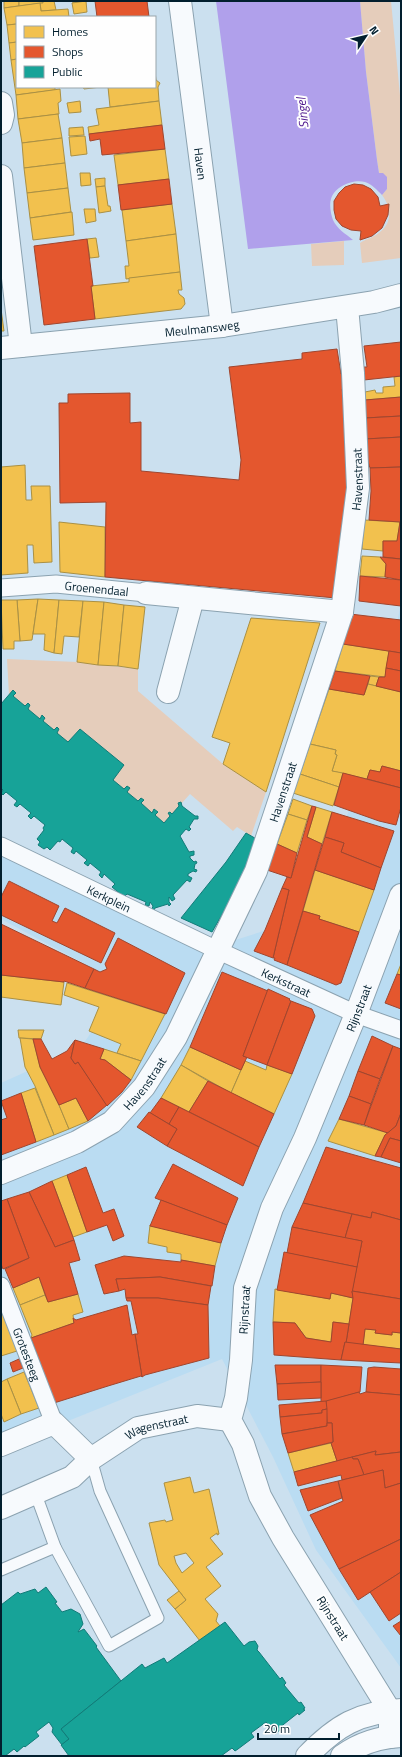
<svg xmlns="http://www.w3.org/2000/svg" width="402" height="1757" viewBox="0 0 402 1757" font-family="'Titillium Web',sans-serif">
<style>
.built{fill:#badcf2}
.green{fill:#e5cdbb}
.water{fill:#b0a0eb}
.homes{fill:#f2c14e;stroke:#aa9044;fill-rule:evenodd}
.shops{fill:#e4572e;stroke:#a0462e}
.public{fill:#17a398;stroke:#117b78}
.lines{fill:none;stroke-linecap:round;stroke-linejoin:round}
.service-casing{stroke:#8ba2b0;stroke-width:13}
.pedestrian-casing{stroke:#8ba2b0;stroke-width:19}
.minor-casing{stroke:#8ba2b0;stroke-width:24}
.tertiary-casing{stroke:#8ba2b0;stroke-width:24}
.service{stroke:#f7fafd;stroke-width:11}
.pedestrian{stroke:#f7fafd;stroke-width:17}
.minor{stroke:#f7fafd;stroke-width:22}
.tertiary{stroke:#f7fafd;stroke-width:22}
.labels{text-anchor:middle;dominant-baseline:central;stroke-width:4;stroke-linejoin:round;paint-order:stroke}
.street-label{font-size:12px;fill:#021f2e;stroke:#fefefe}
.water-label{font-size:13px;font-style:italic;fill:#4a138b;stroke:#fefefe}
</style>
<rect width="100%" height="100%" fill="#cbe0ef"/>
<path class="built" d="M 401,603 L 401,1668 L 316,1550 L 273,1457 L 222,1359 L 1,1448 L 1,1083 L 81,1047 L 124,985 L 1,919 L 1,842 L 128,906 L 226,943 L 304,918 L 371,758 Z"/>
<g class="green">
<path d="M 360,1 L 391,1 L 401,106 L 401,258 L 362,263 L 360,243 C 366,239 375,237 380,232 C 393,222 391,207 382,195 L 387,189 L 379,173 L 377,160 L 366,72 Z"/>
<path d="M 344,241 L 344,265 L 312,266 L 311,244 Z"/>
<path d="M 7,659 L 77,662 L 138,669 L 138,691 L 223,764 L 266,792 L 251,836 L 237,827 L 233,831 L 190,794 L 164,823 L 111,779 L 123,765 L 80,729 L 68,744 L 9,695 Z"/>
</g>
<path class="water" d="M 216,1 L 360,1 L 366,72 L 377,160 L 379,173 L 383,173 L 387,177 L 387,189 L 382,195 C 377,190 372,184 365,182 C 353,179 335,186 331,199 C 329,205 331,215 333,220 C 337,229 346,234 353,240 L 248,249 Z"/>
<g class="homes">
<path d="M 4,1 L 19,1 L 19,6 L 4,8 Z"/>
<path d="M 19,1 L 43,1 L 43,3 L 19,6 Z"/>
<path d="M 43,1 L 54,1 L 56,10 L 41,11 L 40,3 L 43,3 Z"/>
<path d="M 73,1 L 89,1 L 73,3 Z"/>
<path d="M 86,1 L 87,12 L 74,14 L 72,3 Z"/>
<path d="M 40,3 L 41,11 L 68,9 L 69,17 L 17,17 L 17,24 L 7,25 L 4,8 Z"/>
<path d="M 17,24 L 17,42 L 9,43 L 7,25 Z"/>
<path d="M 17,42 L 17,59 L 11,60 L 9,43 Z"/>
<path d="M 17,59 L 17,87 L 55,87 L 55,90 L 16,95 L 11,60 Z"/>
<path d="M 155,72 L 156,80 L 160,83 L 158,87 L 159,101 L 110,107 L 108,87 L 155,87 Z"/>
<path d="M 83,87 L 101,87 L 84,89 Z"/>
<path d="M 60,89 L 61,101 L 58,103 L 59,114 L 18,119 L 16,95 Z"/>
<path d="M 80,101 L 81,112 L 69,113 L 67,103 Z"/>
<path d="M 159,101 L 162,125 L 89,134 L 88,127 L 99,125 L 96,109 Z"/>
<path d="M 58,114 L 62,138 L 22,143 L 18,119 Z"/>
<path d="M 83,127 L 84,135 L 69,136 L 69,128 Z"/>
<path d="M 85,136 L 87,154 L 71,156 L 69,137 Z"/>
<path d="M 62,138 L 65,163 L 24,168 L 22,143 Z"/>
<path d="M 165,149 L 169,179 L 118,185 L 114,155 Z"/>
<path d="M 65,163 L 68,188 L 27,193 L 24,168 Z"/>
<path d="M 80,173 L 90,173 L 91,185 L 81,186 Z"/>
<path d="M 105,178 L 105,186 L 96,187 L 95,179 Z"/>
<path d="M 105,186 L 108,206 L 110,206 L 111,211 L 99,213 L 96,187 Z"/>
<path d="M 68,188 L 71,212 L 30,218 L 27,193 Z"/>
<path d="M 172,204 L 176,234 L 126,241 L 122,210 Z"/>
<path d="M 84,209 L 95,209 L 96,221 L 86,223 Z"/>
<path d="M 72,212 L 74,235 L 33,240 L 30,218 Z"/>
<path d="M 176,234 L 180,272 L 126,279 L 125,266 L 129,266 L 126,241 Z"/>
<path d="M 96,238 L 99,257 L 90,258 L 87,239 Z"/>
<path d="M 180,272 L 182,290 L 178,290 L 179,294 L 184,298 L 185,304 L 181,309 L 95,319 L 91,286 L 129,282 L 129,278 Z"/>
<path d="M 1,309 L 4,331 L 1,331 Z"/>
<path d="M 401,376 L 401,397 L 365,400 L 365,392 L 375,390 L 376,393 L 383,393 L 383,387 L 395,386 L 394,377 Z"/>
<path d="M 25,465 L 26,500 L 32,500 L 31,486 L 50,486 L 52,562 L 34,563 L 33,545 L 27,545 L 28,573 L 1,575 L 1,467 Z"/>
<path d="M 364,520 L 400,522 L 397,541 L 383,541 L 383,551 L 362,549 Z"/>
<path d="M 59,522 L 105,527 L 105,577 L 60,572 Z"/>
<path d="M 362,556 L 380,557 L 386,564 L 385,577 L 360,576 Z"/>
<path d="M 38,599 L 32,640 L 20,641 L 17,600 Z"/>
<path d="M 38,599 L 59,600 L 54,653 L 44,650 L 45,634 L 33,634 Z"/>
<path d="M 1,600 L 17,600 L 20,641 L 14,641 L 14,649 L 3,649 Z"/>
<path d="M 59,600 L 83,601 L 79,637 L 64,636 L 62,654 L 54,653 Z"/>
<path d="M 83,601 L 104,602 L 98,665 L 77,662 Z"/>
<path d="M 104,602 L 124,605 L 118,666 L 98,665 Z"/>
<path d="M 124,605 L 145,607 L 138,669 L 118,666 Z"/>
<path d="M 251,618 L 320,623 L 266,792 L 223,764 L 230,743 L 212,737 Z"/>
<path d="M 343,644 L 389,651 L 385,677 L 335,671 Z"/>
<path d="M 370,676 L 379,677 L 376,686 L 368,684 Z"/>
<path d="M 368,684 L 401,692 L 401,771 L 382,766 L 380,772 L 370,770 L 367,779 L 332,771 L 337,755 L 335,754 L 336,750 L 310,744 L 329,689 L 364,695 Z"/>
<path d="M 310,744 L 336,750 L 335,754 L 337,755 L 332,771 L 343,773 L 339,787 L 300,774 Z"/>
<path d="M 300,774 L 339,787 L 333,806 L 293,793 Z"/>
<path d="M 293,799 L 312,806 L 307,820 L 288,814 Z"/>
<path d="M 316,807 L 332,812 L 322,844 L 307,837 Z"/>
<path d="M 288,814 L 307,820 L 297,853 L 277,844 Z"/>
<path d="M 315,870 L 374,890 L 359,932 L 319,919 L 320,916 L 303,911 Z"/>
<path d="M 401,964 L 401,975 L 397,974 Z"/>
<path d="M 1,975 L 64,982 L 61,1005 L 1,997 Z"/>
<path d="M 67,983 L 165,1014 L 141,1061 L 117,1053 L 121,1044 L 89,1031 L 99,1007 L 64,995 Z"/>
<path d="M 18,1030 L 44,1030 L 41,1039 L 20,1038 L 19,1038 Z"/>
<path d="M 20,1038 L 33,1039 L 40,1067 L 59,1105 L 69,1129 L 54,1135 L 35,1086 L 25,1067 Z"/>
<path d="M 190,1047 L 241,1070 L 231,1093 L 181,1065 Z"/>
<path d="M 104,1049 L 141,1061 L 131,1080 L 105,1060 L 100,1059 Z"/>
<path d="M 245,1061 L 266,1070 L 267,1065 L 292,1074 L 274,1114 L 231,1093 Z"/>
<path d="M 181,1065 L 208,1081 L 189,1112 L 161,1098 Z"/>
<path d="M 35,1088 L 54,1135 L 36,1142 L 21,1093 Z"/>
<path d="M 76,1098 L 88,1121 L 69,1129 L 59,1105 Z"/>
<path d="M 339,1119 L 388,1133 L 385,1135 L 375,1156 L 328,1141 Z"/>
<path d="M 67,1175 L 87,1232 L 73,1237 L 52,1181 Z"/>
<path d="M 150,1225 L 221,1243 L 215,1266 L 181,1260 L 181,1254 L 167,1252 L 167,1247 L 148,1243 Z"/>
<path d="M 39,1277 L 45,1295 L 20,1305 L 13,1288 Z"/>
<path d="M 275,1289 L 330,1299 L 331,1293 L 353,1298 L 349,1324 L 333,1322 L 331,1342 L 306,1338 L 295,1323 L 273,1322 Z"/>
<path d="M 78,1294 L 83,1312 L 73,1315 L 74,1323 L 31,1338 L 32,1335 L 20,1305 L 45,1295 L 48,1302 Z"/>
<path d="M 1,1305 L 17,1351 L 1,1356 Z"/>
<path d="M 365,1329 L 376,1330 L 375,1333 L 392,1335 L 392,1332 L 401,1333 L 401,1349 L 363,1345 Z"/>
<path d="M 24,1372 L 39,1408 L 21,1414 L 7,1379 Z"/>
<path d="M 7,1379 L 21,1414 L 4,1422 L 1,1414 L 1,1382 Z"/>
<path d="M 331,1443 L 337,1461 L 294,1472 L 288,1453 Z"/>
<path d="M 190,1477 L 194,1493 L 209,1489 L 219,1534 L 217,1535 L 217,1533 L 210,1538 L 223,1554 L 206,1567 L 221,1586 L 205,1599 L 218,1614 L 216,1621 L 220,1626 L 200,1641 L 175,1609 L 186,1600 L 159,1565 L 149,1523 L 165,1520 L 166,1522 L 173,1520 L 164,1483 ZM 186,1553 L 194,1563 L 182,1573 L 176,1563 L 174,1556 Z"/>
<path d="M 179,1591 L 186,1600 L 175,1609 L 167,1600 Z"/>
</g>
<g class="shops">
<path d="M 95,1 L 147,1 L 149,17 L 97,17 Z"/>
<path d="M 162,125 L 165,149 L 102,155 L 100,139 L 90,141 L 89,134 Z"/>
<path d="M 169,179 L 172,204 L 121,210 L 118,185 Z"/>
<path d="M 354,184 L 363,185 L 371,189 L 378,197 L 380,206 L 389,204 L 388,215 L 382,228 L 372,236 L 360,240 L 361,231 L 351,230 L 342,226 L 336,219 L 334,210 L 334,201 L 339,193 L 345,187 Z"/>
<path d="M 87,239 L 93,286 L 91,286 L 95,319 L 44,325 L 34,246 Z"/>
<path d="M 401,342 L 401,376 L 364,380 L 364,367 L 367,367 L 364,346 Z"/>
<path d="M 337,349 L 341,374 L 344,374 L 346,389 L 342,389 L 345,409 L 347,490 L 336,598 L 105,577 L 106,502 L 60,503 L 59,403 L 68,403 L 68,394 L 130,393 L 130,423 L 141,422 L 141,471 L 239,480 L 241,460 L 229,367 L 302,359 L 302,353 Z"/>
<path d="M 401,397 L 401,416 L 365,418 L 365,400 Z"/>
<path d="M 401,416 L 401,437 L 365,439 L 365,418 Z"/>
<path d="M 401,437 L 401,467 L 370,468 L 366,455 L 365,439 Z"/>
<path d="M 401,467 L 401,522 L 369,520 L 371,491 L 370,468 Z"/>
<path d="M 400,522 L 401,559 L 383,557 L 383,541 L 397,541 Z"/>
<path d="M 380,557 L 401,559 L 401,580 L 385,577 L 386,564 Z"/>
<path d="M 360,576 L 401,580 L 401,606 L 359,601 Z"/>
<path d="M 350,614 L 401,620 L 401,653 L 343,644 Z"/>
<path d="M 389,651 L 401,653 L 401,671 L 386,668 Z"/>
<path d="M 386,668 L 401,671 L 401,692 L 376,686 L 379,677 L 385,677 Z"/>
<path d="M 335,671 L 370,676 L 364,695 L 329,689 Z"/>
<path d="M 382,766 L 401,771 L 401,788 L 367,779 L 370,770 L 380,772 Z"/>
<path d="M 343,773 L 401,788 L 401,807 L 396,825 L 379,821 L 334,805 Z"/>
<path d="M 312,806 L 316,807 L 307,837 L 322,844 L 287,965 L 274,960 L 275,958 L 273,958 L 289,890 L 282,888 L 287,877 L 291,878 Z"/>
<path d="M 332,812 L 394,831 L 381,868 L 341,852 L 344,843 L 325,837 Z"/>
<path d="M 325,837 L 344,843 L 341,852 L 381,868 L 374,890 L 315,870 Z"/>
<path d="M 277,844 L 297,853 L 291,878 L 267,870 Z"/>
<path d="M 9,881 L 59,906 L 52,921 L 57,923 L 65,908 L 115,933 L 101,963 L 1,915 L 1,897 Z"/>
<path d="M 282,888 L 289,890 L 273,958 L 254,951 L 265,930 Z"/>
<path d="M 303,911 L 320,916 L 319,919 L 359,932 L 341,983 L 336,985 L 287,965 Z"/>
<path d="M 1,924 L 94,969 L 85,988 L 64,981 L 64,982 L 1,975 Z"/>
<path d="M 118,938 L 185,973 L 166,1014 L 85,988 L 94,969 L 100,972 L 107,969 L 105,964 Z"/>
<path d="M 222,972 L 268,991 L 243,1056 L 247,1057 L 241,1070 L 190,1047 Z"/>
<path d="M 397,974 L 401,975 L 401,1009 L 385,1003 Z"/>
<path d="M 268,989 L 290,999 L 289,1000 L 291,1001 L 267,1065 L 243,1056 Z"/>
<path d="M 291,1001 L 312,1009 L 315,1016 L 292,1074 L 267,1065 Z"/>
<path d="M 372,1036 L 393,1046 L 380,1079 L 358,1071 Z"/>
<path d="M 33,1039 L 41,1039 L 52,1059 L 67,1051 L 75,1040 L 71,1058 L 75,1064 L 78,1062 L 107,1105 L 88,1121 L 76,1098 L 59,1105 L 40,1067 Z"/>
<path d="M 75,1040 L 104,1049 L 100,1059 L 105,1060 L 131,1080 L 122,1092 L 107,1106 L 78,1062 L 75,1064 L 71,1058 Z"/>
<path d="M 393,1046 L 401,1049 L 401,1113 L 396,1126 L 388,1133 L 364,1125 Z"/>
<path d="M 358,1071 L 380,1079 L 371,1104 L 349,1096 Z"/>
<path d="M 208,1081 L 274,1114 L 259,1147 L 189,1112 Z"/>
<path d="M 21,1093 L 36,1142 L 1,1155 L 1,1120 L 7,1118 L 1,1101 Z"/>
<path d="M 349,1096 L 371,1104 L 364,1125 L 339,1119 Z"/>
<path d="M 161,1098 L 179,1107 L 169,1124 L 150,1113 Z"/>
<path d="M 179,1107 L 259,1147 L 243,1186 L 167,1146 L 177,1129 L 169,1124 Z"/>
<path d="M 149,1112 L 177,1129 L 167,1146 L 137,1127 Z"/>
<path d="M 401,1113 L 401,1141 L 390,1138 L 381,1157 L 375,1156 L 385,1135 L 396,1126 Z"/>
<path d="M 390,1138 L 401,1141 L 401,1163 L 381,1157 Z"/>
<path d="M 326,1147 L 401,1168 L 401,1220 L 372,1212 L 371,1218 L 303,1203 Z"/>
<path d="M 173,1164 L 238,1198 L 227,1225 L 155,1198 Z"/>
<path d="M 86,1167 L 103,1213 L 114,1209 L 124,1236 L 113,1241 L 107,1225 L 87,1232 L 67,1175 Z"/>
<path d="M 52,1181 L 74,1240 L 55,1247 L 29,1192 Z"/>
<path d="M 29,1192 L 55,1247 L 74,1240 L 80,1260 L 69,1263 L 78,1294 L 48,1302 L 39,1277 L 13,1288 L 5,1269 L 29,1258 L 7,1199 Z"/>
<path d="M 7,1199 L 29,1258 L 3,1269 L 1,1264 L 1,1201 Z"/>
<path d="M 161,1200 L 227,1225 L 221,1243 L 150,1226 Z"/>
<path d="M 303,1203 L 352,1214 L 345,1238 L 292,1227 Z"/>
<path d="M 372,1212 L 401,1220 L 401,1299 L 352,1291 L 362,1241 L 345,1238 L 352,1214 L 371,1218 Z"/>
<path d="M 292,1227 L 362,1241 L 357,1267 L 287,1253 Z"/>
<path d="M 284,1252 L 357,1267 L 352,1293 L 353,1293 L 353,1298 L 331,1293 L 330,1299 L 277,1290 Z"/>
<path d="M 124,1256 L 181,1262 L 181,1260 L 215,1266 L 212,1286 L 160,1277 L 116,1279 L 119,1291 L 104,1294 L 95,1265 Z"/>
<path d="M 160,1277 L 211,1286 L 208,1305 L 158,1298 L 126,1298 L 125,1289 L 119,1291 L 116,1279 Z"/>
<path d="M 352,1291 L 401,1299 L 401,1333 L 392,1332 L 392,1335 L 375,1333 L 376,1330 L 365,1329 L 363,1345 L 346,1343 L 353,1298 Z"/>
<path d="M 126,1298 L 158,1298 L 208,1305 L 209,1358 L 145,1375 L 142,1377 L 135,1334 L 138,1334 L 131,1301 L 127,1301 Z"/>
<path d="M 127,1305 L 132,1335 L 135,1334 L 142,1377 L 141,1376 L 108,1386 L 54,1403 L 31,1338 L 74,1323 L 73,1318 L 76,1320 Z"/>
<path d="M 273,1322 L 295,1323 L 306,1338 L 331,1342 L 333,1322 L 349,1324 L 346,1343 L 345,1342 L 341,1360 L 274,1355 Z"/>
<path d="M 345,1342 L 401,1349 L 401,1363 L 341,1360 Z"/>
<path d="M 19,1359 L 23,1368 L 13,1372 L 10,1363 Z"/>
<path d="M 275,1365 L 321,1365 L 321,1382 L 277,1384 Z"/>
<path d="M 321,1365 L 362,1367 L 360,1392 L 321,1403 Z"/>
<path d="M 374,1367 L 401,1369 L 401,1395 L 366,1392 L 368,1368 Z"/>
<path d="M 321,1382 L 321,1398 L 278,1400 L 277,1384 Z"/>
<path d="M 359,1392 L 360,1394 L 366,1392 L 401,1395 L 401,1452 L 375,1455 L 376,1451 L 337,1461 L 331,1443 L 333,1442 L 332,1423 L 327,1423 L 326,1401 Z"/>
<path d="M 326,1401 L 327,1409 L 322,1410 L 322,1413 L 280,1417 L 279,1405 Z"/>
<path d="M 327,1409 L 327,1426 L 282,1434 L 280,1417 L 322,1413 L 322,1410 Z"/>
<path d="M 327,1423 L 332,1423 L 333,1442 L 288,1453 L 282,1434 L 327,1426 Z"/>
<path d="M 376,1451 L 375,1455 L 401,1452 L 401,1483 L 385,1488 L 383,1470 L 364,1475 L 358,1459 L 353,1459 L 352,1457 Z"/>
<path d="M 352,1457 L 353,1459 L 358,1459 L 364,1475 L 342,1480 L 341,1475 L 298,1486 L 294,1472 Z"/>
<path d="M 383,1470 L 385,1488 L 401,1483 L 401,1539 L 339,1569 L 310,1515 L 343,1501 L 338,1481 Z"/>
<path d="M 338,1481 L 342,1498 L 308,1511 L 300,1490 Z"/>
<path d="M 401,1539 L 401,1572 L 358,1600 L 339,1569 Z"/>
<path d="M 401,1572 L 401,1613 L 389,1621 L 370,1592 Z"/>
<path d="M 401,1621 L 401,1636 L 393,1626 Z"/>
</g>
<g class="public">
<path d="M 13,690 L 16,693 L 13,696 L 25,706 L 28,703 L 30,705 L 28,709 L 40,719 L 42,715 L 45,718 L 43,721 L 54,730 L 57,727 L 59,729 L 57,733 L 68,742 L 80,729 L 124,765 L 113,780 L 124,789 L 127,786 L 130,788 L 127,792 L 138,801 L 141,798 L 144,800 L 141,803 L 152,813 L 154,809 L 158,812 L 155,815 L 164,823 L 170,816 L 168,813 L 170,812 L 172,814 L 179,806 L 178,803 L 181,802 L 182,806 L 195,816 L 198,816 L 198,819 L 194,819 L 189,827 L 191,829 L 189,831 L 186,829 L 180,836 L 189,852 L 194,851 L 194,855 L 190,856 L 190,858 L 194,862 L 196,861 L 197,863 L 195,864 L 194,869 L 197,870 L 196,872 L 193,871 L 188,874 L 188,876 L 192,878 L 190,882 L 187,880 L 173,895 L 175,899 L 172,901 L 169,897 L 169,902 L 171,904 L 169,906 L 168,904 L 155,908 L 154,910 L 152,909 L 153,906 L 150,902 L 149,906 L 145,906 L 146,902 L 127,894 L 124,897 L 112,887 L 115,884 L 104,874 L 102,878 L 99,875 L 101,872 L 90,863 L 88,866 L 84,863 L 87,860 L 76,851 L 74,854 L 71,852 L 73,848 L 62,839 L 60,842 L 58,841 L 50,850 L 47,847 L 44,849 L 38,845 L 40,842 L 37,839 L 44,830 L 43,828 L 45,825 L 34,816 L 31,819 L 28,816 L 31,813 L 20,804 L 17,807 L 14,805 L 17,801 L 6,792 L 3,795 L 1,793 L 3,790 L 1,788 L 1,704 Z"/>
<path d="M 246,833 L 260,841 L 227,906 L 212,932 L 181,918 L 226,862 Z"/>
<path d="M 46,1587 L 57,1602 L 55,1603 L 62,1612 L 71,1609 L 80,1614 L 83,1624 L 78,1632 L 84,1629 L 97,1646 L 96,1647 L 121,1681 L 61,1729 L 69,1739 L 62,1745 L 52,1732 L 53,1728 L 49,1722 L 36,1732 L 39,1736 L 25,1747 L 24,1746 L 17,1752 L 14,1749 L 5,1756 L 1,1756 L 1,1605 L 18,1592 L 20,1594 L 35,1589 L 38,1593 Z"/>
<path d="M 225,1622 L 244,1646 L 249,1642 L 255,1641 L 258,1646 L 257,1650 L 259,1652 L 280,1679 L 282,1677 L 286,1683 L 284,1685 L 299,1703 L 301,1702 L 305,1708 L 303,1709 L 305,1710 L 299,1715 L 298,1713 L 279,1728 L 281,1729 L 275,1734 L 274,1732 L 272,1733 L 267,1728 L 270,1726 L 266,1722 L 251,1733 L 254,1737 L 238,1749 L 235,1751 L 232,1748 L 221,1756 L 69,1756 L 61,1745 L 69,1739 L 61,1729 L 142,1664 L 145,1668 L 164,1658 L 167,1663 Z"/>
</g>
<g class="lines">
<defs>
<g id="service">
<path d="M 35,1492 L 55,1547 L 109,1646 L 158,1618 L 100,1491 L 91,1459"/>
<path d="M 1,1570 L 55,1547"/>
</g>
<g id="pedestrian">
<path id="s1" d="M 1,588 L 56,584 L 146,593"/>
<path id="s2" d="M 1,846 L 217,950 L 356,1014 L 401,1030"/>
<path id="s3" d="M 1,1286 L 54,1423"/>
</g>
<g id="minor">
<path id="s4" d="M 180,1 L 222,326"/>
<path d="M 1,103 L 3,115 L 1,123"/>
<path d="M 1,176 L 21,346"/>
<path d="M 146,593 L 342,612"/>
<path d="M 168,692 L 193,598"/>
<path id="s5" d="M 1,1173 L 77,1142 L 112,1122 L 144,1087 L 176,1037 L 256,871 L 342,612 L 358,488 L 353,373 L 347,307"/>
<path d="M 1,1445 L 54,1423 L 91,1459"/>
<path id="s6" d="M 1,1508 L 72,1477 L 91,1459 L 138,1428 L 197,1416 L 230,1420"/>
<path id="s7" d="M 390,1737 L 390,1711 L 283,1538 L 260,1496 L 243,1444 L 230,1420 L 236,1398 L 241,1360 L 245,1288 L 272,1208 L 305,1138 L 356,1014 L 401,895"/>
<path d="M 307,1756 C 336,1726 359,1712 401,1710"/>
</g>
<g id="tertiary">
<path id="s8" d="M 1,348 L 222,326 L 374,302 L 401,295"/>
<path d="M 342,1756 C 360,1743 380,1737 401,1736"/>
</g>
</defs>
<use href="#service" class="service-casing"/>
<use href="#pedestrian" class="pedestrian-casing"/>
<use href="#minor" class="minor-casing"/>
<use href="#tertiary" class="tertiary-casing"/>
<use href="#service" class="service"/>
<use href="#pedestrian" class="pedestrian"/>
<use href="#minor" class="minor"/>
<use href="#tertiary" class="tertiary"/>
</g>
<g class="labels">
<g class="street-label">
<text stroke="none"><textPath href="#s4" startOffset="164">Haven</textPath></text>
<text stroke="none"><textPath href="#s8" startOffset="202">Meulmansweg</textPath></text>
<text stroke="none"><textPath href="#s5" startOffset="820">Havenstraat</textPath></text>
<text stroke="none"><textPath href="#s1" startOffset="96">Groenendaal</textPath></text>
<text stroke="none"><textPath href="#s5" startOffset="497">Havenstraat</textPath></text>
<text stroke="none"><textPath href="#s2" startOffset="120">Kerkplein</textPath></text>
<text stroke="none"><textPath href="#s2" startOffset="316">Kerkstraat</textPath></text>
<text stroke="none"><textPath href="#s7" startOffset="795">Rijnstraat</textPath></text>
<text stroke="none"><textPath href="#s5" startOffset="173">Havenstraat</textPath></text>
<text stroke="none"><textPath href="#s7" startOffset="471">Rijnstraat</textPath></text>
<text stroke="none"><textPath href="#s3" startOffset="73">Grotesteeg</textPath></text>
<text stroke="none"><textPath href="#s6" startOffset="178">Wagenstraat</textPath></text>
<text transform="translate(333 1618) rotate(58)">Rijnstraat</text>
</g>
<g class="water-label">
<text transform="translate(302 113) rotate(-96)">Singel</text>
</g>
</g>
<rect width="402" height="1757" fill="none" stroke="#021f2e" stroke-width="4"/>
<rect x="16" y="16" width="140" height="72" fill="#fefefe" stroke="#99a5ab"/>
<rect x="24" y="26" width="20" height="12" fill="#f2c14e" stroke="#99a5ab"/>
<text x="52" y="36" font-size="12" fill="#021f2e">Homes</text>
<rect x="24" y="46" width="20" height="12" fill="#e4572e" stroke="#99a5ab"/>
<text x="52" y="56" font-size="12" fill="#021f2e">Shops</text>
<rect x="24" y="66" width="20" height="12" fill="#17a398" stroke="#99a5ab"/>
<text x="52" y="76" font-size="12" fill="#021f2e">Public</text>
<g transform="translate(366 36) rotate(55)" stroke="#fefefe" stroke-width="3" paint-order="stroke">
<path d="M0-3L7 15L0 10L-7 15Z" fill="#021f2e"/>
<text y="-6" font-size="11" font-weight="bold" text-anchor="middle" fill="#021f2e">N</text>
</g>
<path d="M258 1733v6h81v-6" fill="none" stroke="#021f2e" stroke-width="2"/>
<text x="264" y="1733" font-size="12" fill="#021f2e" stroke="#fefefe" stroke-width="3" paint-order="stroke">20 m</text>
</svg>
